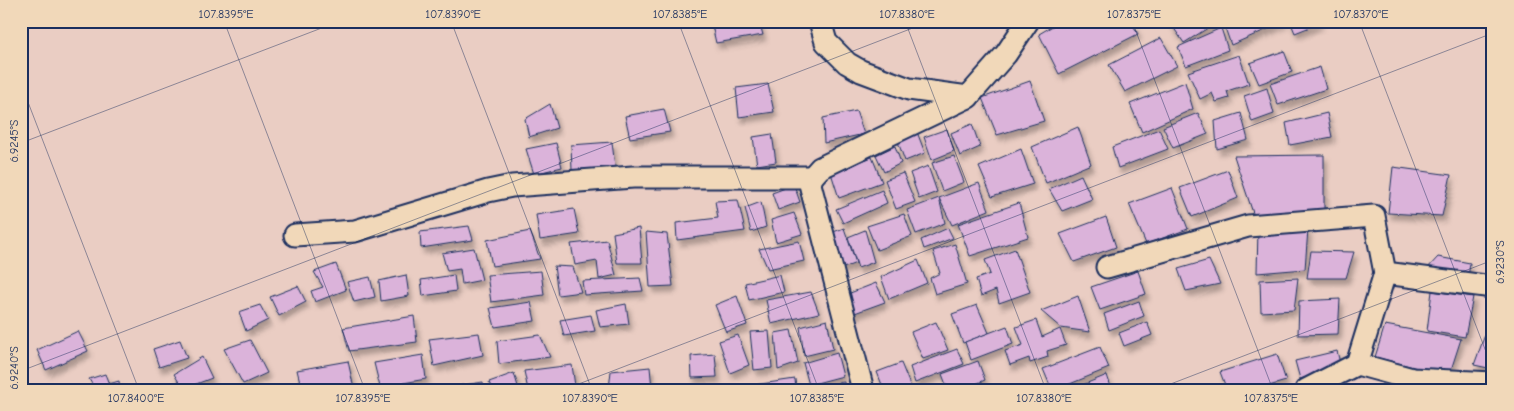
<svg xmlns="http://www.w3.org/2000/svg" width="1514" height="411" viewBox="0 0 1514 411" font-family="'Comic Neue',sans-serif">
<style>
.building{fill:#dbb3da;stroke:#1b2f5e;filter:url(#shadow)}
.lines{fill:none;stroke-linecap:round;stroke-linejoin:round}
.minor-casing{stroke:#1b2f5e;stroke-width:25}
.minor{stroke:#f1d8b9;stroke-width:21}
.ticks{fill:none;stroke:#1b2f5e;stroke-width:1;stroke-opacity:0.45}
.neatline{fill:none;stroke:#1b2f5e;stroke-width:2}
.ticks-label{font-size:12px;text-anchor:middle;fill:#1b2f5e}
</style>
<defs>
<filter id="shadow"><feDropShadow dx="3" dy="5.5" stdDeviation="2.5" flood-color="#0004"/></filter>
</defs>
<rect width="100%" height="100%" fill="#eacdc3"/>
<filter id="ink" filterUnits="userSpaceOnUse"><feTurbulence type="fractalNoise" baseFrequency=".02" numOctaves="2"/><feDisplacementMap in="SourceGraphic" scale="10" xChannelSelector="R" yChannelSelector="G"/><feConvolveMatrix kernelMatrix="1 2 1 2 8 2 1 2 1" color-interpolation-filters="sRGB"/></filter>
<g filter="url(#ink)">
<g class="building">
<path d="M 711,21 L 759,21 L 763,35 L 716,43 Z"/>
<path d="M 1061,21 L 1131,21 L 1138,34 L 1059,74 L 1039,34 Z"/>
<path d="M 1169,21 L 1219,21 L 1184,43 Z"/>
<path d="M 1225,21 L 1286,21 L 1231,45 L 1223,22 Z"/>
<path d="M 1290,21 L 1319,21 L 1320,23 L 1295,33 Z"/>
<path d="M 1221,28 L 1228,50 L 1186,66 L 1178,47 Z"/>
<path d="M 1161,38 L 1177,66 L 1125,92 L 1109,65 Z"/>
<path d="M 1284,51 L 1292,72 L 1259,84 L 1250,63 Z"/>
<path d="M 1239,55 L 1249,84 L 1227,91 L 1229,98 L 1216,102 L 1212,93 L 1200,99 L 1188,72 Z"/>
<path d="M 1320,67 L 1326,89 L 1278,105 L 1270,84 Z"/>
<path d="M 1030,81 L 1044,121 L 997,135 L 982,98 Z"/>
<path d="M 1185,82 L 1193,109 L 1142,132 L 1130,104 Z"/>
<path d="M 768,84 L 774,112 L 739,117 L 736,88 Z"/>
<path d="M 1267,88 L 1274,114 L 1252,122 L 1244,96 Z"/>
<path d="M 550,104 L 557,128 L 529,137 L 525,119 Z"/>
<path d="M 664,109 L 670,132 L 630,138 L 625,116 Z"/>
<path d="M 856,111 L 864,134 L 824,143 L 823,118 Z"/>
<path d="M 1198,113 L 1208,134 L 1173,148 L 1163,127 Z"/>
<path d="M 1241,113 L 1248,140 L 1217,149 L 1215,121 Z"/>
<path d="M 1327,113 L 1332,137 L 1290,145 L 1286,123 Z"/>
<path d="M 972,124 L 980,147 L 960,156 L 951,133 Z"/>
<path d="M 1078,127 L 1091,164 L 1046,183 L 1032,147 Z"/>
<path d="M 947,129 L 954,151 L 932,160 L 924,137 Z"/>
<path d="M 1159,129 L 1168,149 L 1118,168 L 1112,147 Z"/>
<path d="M 917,132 L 925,153 L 905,161 L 898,142 Z"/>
<path d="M 772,134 L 776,162 L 757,165 L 753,137 Z"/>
<path d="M 612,142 L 615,167 L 572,170 L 571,145 Z"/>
<path d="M 556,143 L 562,167 L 534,174 L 526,149 Z"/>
<path d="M 895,146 L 901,163 L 884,172 L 876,155 Z"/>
<path d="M 1021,149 L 1033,184 L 992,197 L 979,167 Z"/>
<path d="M 1324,155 L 1324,214 L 1255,219 L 1234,156 Z"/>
<path d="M 954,156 L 964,182 L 942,191 L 932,163 Z"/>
<path d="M 872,157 L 882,182 L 839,198 L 831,173 Z"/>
<path d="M 928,166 L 937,192 L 919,199 L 910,173 Z"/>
<path d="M 1393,167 L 1451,175 L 1442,216 L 1388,213 Z"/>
<path d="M 1228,170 L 1238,198 L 1192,217 L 1180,188 Z"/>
<path d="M 903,173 L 915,202 L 896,209 L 885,180 Z"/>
<path d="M 1081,175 L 1092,199 L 1062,211 L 1049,189 Z"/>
<path d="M 979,183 L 989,210 L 952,225 L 939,198 Z"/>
<path d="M 794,185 L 800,202 L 778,210 L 772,193 Z"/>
<path d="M 1172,188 L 1188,229 L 1146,244 L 1129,204 Z"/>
<path d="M 882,190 L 887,203 L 843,223 L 836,209 Z"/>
<path d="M 939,198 L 945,223 L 916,234 L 907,210 Z"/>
<path d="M 738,200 L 745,231 L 677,240 L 676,223 L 718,218 L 715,201 Z"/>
<path d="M 761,202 L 766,227 L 751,232 L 745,208 Z"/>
<path d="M 1019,203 L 1028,237 L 970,256 L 958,224 Z"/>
<path d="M 574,209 L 579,234 L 540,240 L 536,215 Z"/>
<path d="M 794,213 L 802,234 L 776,242 L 771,220 Z"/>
<path d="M 904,214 L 912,236 L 877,250 L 867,226 Z"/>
<path d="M 1106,217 L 1116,247 L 1074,262 L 1060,234 Z"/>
<path d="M 469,226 L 473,240 L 421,248 L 420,232 Z"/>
<path d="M 639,228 L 642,263 L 617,263 L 613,233 Z"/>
<path d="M 844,228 L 856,263 L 841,269 L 828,234 Z"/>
<path d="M 948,228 L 953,238 L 924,249 L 921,240 Z"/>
<path d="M 1258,229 L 1308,229 L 1305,269 L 1257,273 Z"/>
<path d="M 865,230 L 874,262 L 858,268 L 848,237 Z"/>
<path d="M 530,231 L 540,259 L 492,266 L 487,240 Z"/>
<path d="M 646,232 L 667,234 L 673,286 L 650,287 Z"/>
<path d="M 607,240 L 616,275 L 599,279 L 597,261 L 575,265 L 571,244 Z"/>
<path d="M 799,241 L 804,261 L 768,269 L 759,249 Z"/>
<path d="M 955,244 L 967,284 L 935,294 L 930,278 L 940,273 L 933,251 Z"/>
<path d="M 474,248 L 482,280 L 462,284 L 460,269 L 447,271 L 442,253 Z"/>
<path d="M 1015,249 L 1030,292 L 999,303 L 996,290 L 981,296 L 976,279 L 990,274 L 985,260 Z"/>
<path d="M 1311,251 L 1354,252 L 1346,278 L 1307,278 Z"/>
<path d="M 1438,257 L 1470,263 L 1468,278 L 1426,270 Z"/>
<path d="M 918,260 L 927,283 L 889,299 L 881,277 Z"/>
<path d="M 1209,260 L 1220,284 L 1186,291 L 1178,269 Z"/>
<path d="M 336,264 L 346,290 L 315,302 L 311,291 L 323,287 L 314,272 Z"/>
<path d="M 554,266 L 573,267 L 581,292 L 558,295 Z"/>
<path d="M 541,271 L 544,295 L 491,302 L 487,275 Z"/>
<path d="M 1138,271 L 1146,294 L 1100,310 L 1091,287 Z"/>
<path d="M 406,275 L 409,296 L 381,301 L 379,281 Z"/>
<path d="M 454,275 L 456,291 L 423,296 L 421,280 Z"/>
<path d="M 780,275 L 784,292 L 749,300 L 745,283 Z"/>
<path d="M 370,277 L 375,297 L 354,302 L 347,282 Z"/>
<path d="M 640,278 L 643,291 L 584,295 L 582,281 Z"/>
<path d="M 1298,278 L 1294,310 L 1261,312 L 1260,280 Z"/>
<path d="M 876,283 L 885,302 L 852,314 L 845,295 Z"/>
<path d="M 298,286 L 306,302 L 279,316 L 270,297 Z"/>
<path d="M 1432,291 L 1473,297 L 1465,337 L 1427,331 Z"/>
<path d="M 811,292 L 819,313 L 771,324 L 766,300 Z"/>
<path d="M 737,296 L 747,325 L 726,332 L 715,305 Z"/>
<path d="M 1078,296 L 1090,332 L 1061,328 L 1041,311 Z"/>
<path d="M 1340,299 L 1338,334 L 1298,335 L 1299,301 Z"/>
<path d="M 1139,301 L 1144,316 L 1109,330 L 1104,314 Z"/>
<path d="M 531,302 L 535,321 L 495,327 L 490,308 Z"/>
<path d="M 626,304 L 629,324 L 600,327 L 596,310 Z"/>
<path d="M 260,305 L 268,320 L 246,331 L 239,312 Z"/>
<path d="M 977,305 L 989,333 L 963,343 L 952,314 Z"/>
<path d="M 1493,313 L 1493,369 L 1474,365 Z"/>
<path d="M 591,315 L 595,331 L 564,336 L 560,320 Z"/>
<path d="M 414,316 L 417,342 L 349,351 L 343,328 Z"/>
<path d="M 827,320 L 833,349 L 804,356 L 800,327 Z"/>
<path d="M 1036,320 L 1042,337 L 1060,329 L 1066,345 L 1047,351 L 1048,357 L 1030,363 L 1029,358 L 1010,365 L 1005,351 L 1023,345 L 1016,327 Z"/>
<path d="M 936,322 L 948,350 L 923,359 L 911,332 Z"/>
<path d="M 1147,322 L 1152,335 L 1124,346 L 1119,333 Z"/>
<path d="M 1385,325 L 1461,339 L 1449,376 L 1375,357 Z"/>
<path d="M 1007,326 L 1013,344 L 971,360 L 965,342 Z"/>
<path d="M 791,330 L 798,363 L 778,370 L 775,333 Z"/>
<path d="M 78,331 L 88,351 L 46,370 L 37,350 Z"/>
<path d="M 769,331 L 772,368 L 754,370 L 750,332 Z"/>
<path d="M 479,333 L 483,355 L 434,366 L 429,339 Z"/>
<path d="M 540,335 L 550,357 L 499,364 L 497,341 Z"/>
<path d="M 738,335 L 749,365 L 730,373 L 719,341 Z"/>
<path d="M 180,340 L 187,358 L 159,367 L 153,349 Z"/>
<path d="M 250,340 L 267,373 L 243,384 L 224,349 Z"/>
<path d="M 1100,347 L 1109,368 L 1055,390 L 1052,390 L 1043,369 Z"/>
<path d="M 957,349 L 964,364 L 915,383 L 910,367 Z"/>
<path d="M 1337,351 L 1341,367 L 1300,379 L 1295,361 Z"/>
<path d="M 837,353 L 843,376 L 809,385 L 803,363 Z"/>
<path d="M 715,354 L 717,377 L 692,378 L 691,356 Z"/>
<path d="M 1277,354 L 1286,381 L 1255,390 L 1227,390 L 1220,372 Z"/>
<path d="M 423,355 L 426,379 L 380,387 L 374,363 Z"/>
<path d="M 202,357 L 212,378 L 183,389 L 174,374 Z"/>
<path d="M 348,361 L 354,389 L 302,390 L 297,370 Z"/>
<path d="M 978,361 L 985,380 L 961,390 L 948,390 L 942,374 Z"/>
<path d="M 901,363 L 912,390 L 884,390 L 877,372 Z"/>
<path d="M 572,365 L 575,386 L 547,390 L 528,390 L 524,371 Z"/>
<path d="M 650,367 L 652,389 L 609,389 L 611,371 Z"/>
<path d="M 514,373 L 519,390 L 492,390 L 489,382 Z"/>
<path d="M 105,374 L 109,384 L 119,381 L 120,390 L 91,390 L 95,389 L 89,379 Z"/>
<path d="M 1107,375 L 1112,390 L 1070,390 Z"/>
<path d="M 795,379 L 796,390 L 748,390 L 747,386 Z"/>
<path d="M 483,382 L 484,390 L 438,389 Z"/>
<path d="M 844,382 L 845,390 L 808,390 L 807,388 Z"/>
<path d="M 1398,383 L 1400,390 L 1377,390 Z"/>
<path d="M 738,386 L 739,390 L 707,390 Z"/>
</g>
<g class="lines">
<defs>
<g id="minor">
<path d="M 820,21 L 826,42 L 847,63 L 861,71 L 909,89 L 968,97 L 1006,54 L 1028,21"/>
<path d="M 295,235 L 355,231 L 488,191 L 512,186 L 633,177 L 812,177"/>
<path d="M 1107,267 L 1248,226 L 1374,216 L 1385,273"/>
<path d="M 1357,364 L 1385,273 L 1493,287"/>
<path d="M 863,390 L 810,184 L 812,177 L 820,168 L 968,97"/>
<path d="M 1306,390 L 1357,364 L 1412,379 L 1493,383"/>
</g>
</defs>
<use href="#minor" class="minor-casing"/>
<use href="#minor" class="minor"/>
</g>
</g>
<path class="ticks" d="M 224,21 L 365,390M 451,21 L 592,390M 678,21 L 819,390M 905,21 L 1046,390M 1132,21 L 1273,390M 1359,21 L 1493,370M 21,84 L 139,390M 21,143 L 340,21M 21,371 L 931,21M 563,390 L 1493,33M 1155,390 L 1493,260"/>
<rect width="1514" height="411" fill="none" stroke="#f1d8b9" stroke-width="55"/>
<rect x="28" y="28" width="1458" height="356" class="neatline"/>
<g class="ticks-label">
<text x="226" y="18">107.8395°E</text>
<text x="453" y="18">107.8390°E</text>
<text x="680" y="18">107.8385°E</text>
<text x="907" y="18">107.8380°E</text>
<text x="1134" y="18">107.8375°E</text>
<text x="1361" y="18">107.8370°E</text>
<text transform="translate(14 141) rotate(-90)" y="4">6.9245°S</text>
<text transform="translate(1500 262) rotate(-90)" y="4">6.9230°S</text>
<text transform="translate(14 368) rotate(-90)" y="4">6.9240°S</text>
<text x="136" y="402">107.8400°E</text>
<text x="363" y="402">107.8395°E</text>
<text x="590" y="402">107.8390°E</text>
<text x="817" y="402">107.8385°E</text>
<text x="1044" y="402">107.8380°E</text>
<text x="1271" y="402">107.8375°E</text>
</g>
</svg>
